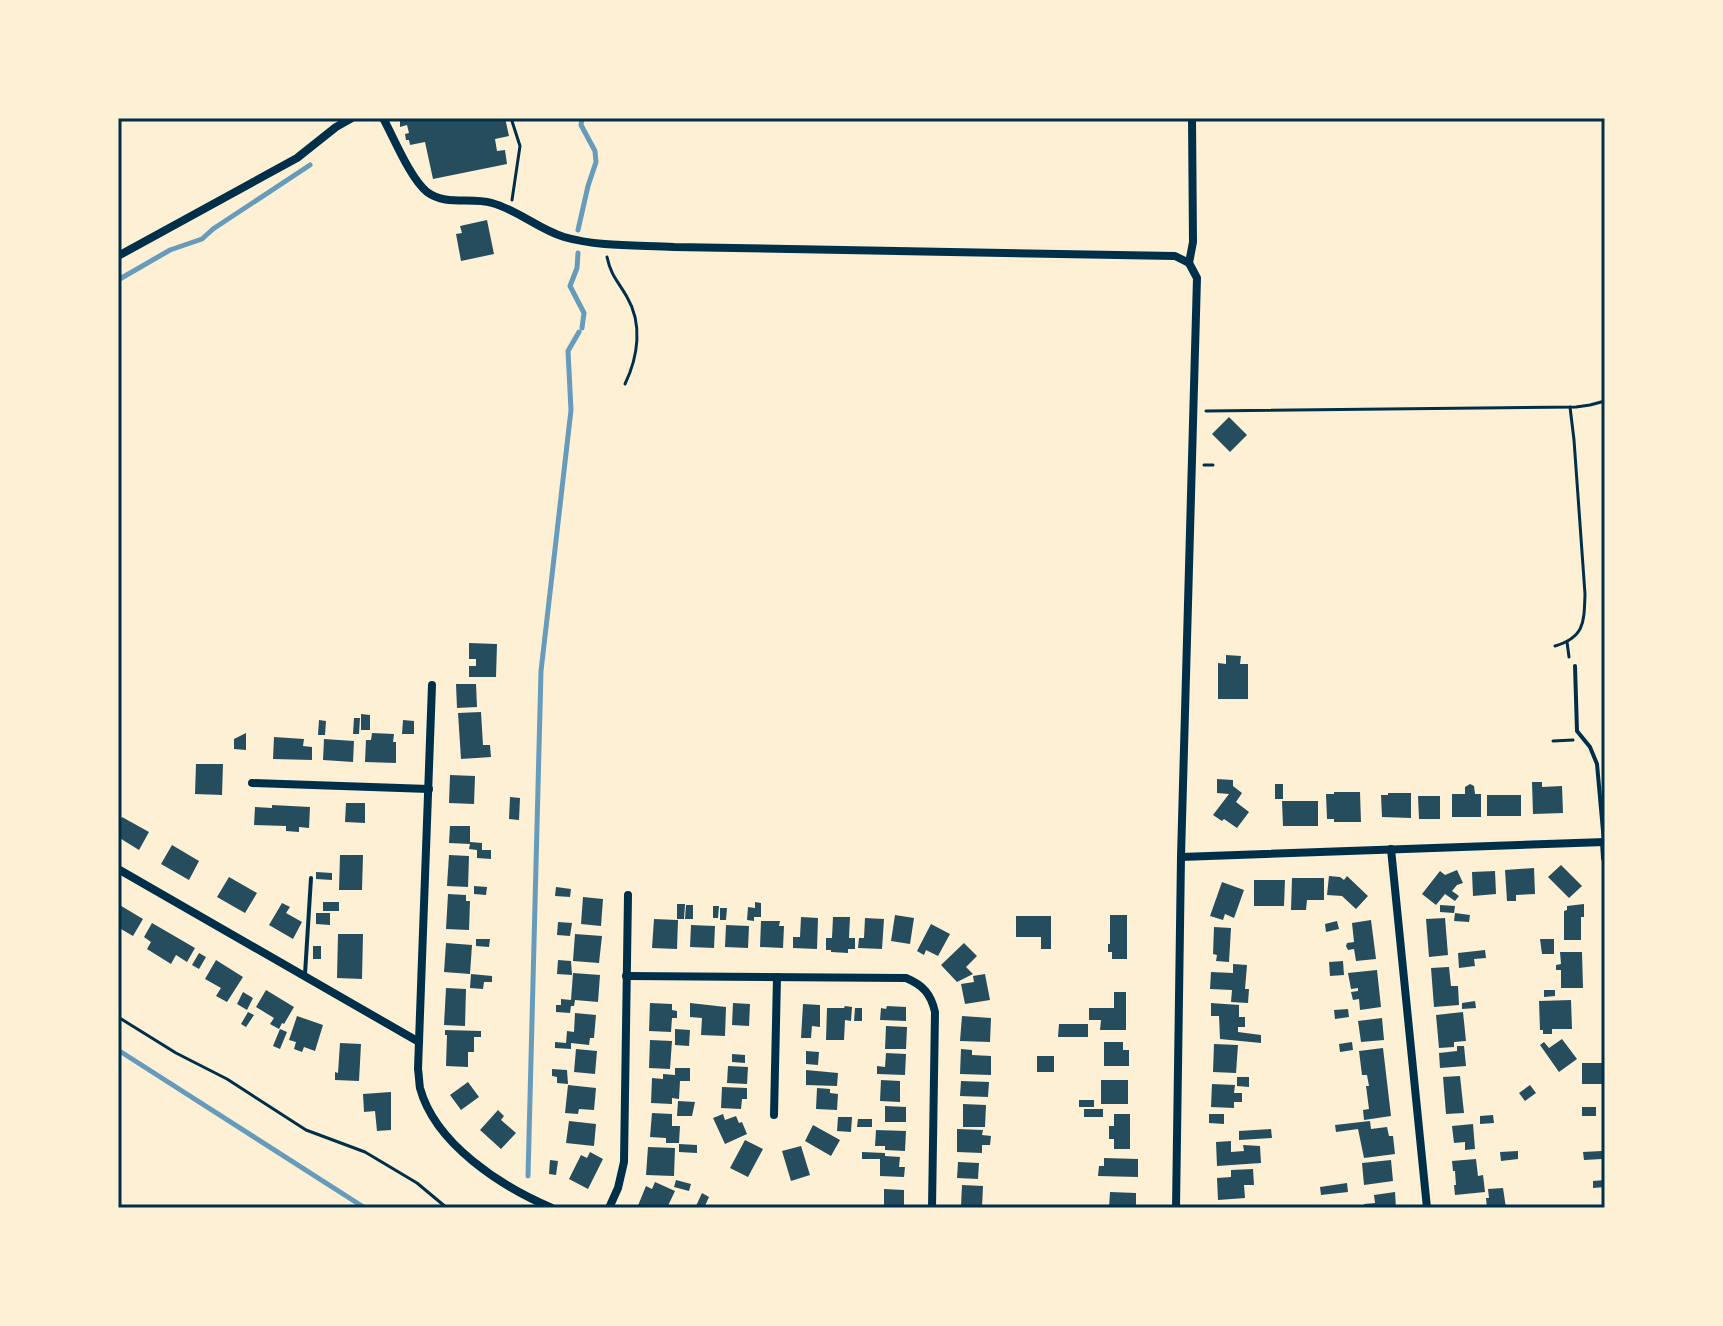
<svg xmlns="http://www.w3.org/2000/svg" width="1723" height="1326" viewBox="0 0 1723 1326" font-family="'DejaVu Sans',sans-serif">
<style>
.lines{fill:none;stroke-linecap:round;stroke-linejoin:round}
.stream{stroke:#669bbc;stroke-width:5}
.building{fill:#264d5e}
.path{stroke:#003049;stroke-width:3}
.service{stroke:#003049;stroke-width:4}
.minor{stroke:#003049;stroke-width:8}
.neatline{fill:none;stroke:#003049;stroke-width:3}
</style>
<rect width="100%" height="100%" fill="#fdf0d5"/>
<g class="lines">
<g class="stream">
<path d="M 578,230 L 588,186 L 596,162 L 595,151 L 581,125 L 582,118"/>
<path d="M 578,253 L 577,268 L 570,286 L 584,313 L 582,328"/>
<path d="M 118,280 L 170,250 L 202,239 L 213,229 L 310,165"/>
<path d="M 118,1050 L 365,1208"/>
<path d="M 528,1176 L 541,671 L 571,410 L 568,351 L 579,332"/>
</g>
</g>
<g class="building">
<path d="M 400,118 L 505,118 L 509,136 L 495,139 L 497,151 L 505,150 L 507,164 L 433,179 L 425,142 L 410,145 L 409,140 L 406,140 L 405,134 L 409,133 L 407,125 L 400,127 Z"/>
<path d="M 487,220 L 494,254 L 461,261 L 456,234 L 462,233 L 460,226 Z"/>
<path d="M 1229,417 L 1247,435 L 1230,452 L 1212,434 Z"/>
<path d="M 469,643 L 497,644 L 496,677 L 469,677 L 469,666 L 476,666 L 476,659 L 469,659 Z"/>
<path d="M 1226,655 L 1241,656 L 1240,664 L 1248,664 L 1248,699 L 1218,699 L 1218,663 L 1226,664 Z"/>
<path d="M 456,684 L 476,684 L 477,707 L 457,708 Z"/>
<path d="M 481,712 L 483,745 L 490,745 L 491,757 L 461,759 L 458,713 Z"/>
<path d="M 361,714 L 370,715 L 370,730 L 361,730 Z"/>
<path d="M 354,718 L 360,718 L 359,734 L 353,734 Z"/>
<path d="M 319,720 L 326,721 L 325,735 L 318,735 Z"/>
<path d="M 403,720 L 414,721 L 414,734 L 402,734 Z"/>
<path d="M 246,733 L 246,750 L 234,749 L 234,739 Z"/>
<path d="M 372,733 L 394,734 L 393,742 L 396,742 L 396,763 L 365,762 L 366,740 L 371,740 Z"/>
<path d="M 274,737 L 304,739 L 303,746 L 312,747 L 312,760 L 273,759 Z"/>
<path d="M 324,739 L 354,741 L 353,762 L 323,760 Z"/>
<path d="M 196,764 L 223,764 L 222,795 L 195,794 Z"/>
<path d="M 450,775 L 475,776 L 474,804 L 449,803 Z"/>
<path d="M 1217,779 L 1233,780 L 1233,786 L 1242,793 L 1236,802 L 1249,812 L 1237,828 L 1224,819 L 1222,821 L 1213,815 L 1229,794 L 1217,793 Z"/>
<path d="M 1532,782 L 1542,782 L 1542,787 L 1562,786 L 1563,813 L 1533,814 Z"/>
<rect x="1275" y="784" width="8" height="15"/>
<path d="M 1470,784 L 1474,786 L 1475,794 L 1481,794 L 1481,817 L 1452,817 L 1452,794 L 1465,794 L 1465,787 Z"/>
<path d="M 1334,792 L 1360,792 L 1361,822 L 1334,822 L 1334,819 L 1327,819 L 1326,794 L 1334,794 Z"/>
<path d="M 1388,793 L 1411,793 L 1411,818 L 1382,817 L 1381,795 L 1388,795 Z"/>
<rect x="1487" y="795" width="34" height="21"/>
<path d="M 1418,796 L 1440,796 L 1440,819 L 1419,819 Z"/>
<path d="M 510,797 L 520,798 L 519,820 L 509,819 Z"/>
<path d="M 1282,801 L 1318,801 L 1318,826 L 1283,826 Z"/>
<path d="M 346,803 L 365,803 L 365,823 L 345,822 Z"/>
<path d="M 272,805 L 310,807 L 309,828 L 299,827 L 299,832 L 286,831 L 286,826 L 254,825 L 255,807 L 272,808 Z"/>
<path d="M 122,817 L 149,832 L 139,850 L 118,837 L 118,823 Z"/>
<path d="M 450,826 L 470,826 L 470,842 L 482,843 L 482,850 L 491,850 L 491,859 L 477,858 L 477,850 L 469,849 L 470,844 L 449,843 Z"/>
<path d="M 172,845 L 199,861 L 189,880 L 161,864 Z"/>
<path d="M 340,855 L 363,855 L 362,890 L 339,890 Z"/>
<path d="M 449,855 L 469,856 L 468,887 L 447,886 Z"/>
<path d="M 1561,865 L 1582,886 L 1569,898 L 1548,877 Z"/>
<path d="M 1534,868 L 1535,894 L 1516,895 L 1516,901 L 1507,901 L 1505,870 Z"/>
<path d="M 1457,870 L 1463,883 L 1457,885 L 1452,891 L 1459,896 L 1455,901 L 1445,894 L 1436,905 L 1422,894 L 1440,871 L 1445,875 Z"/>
<path d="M 1495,871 L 1496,894 L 1473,896 L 1472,872 Z"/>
<path d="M 316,872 L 332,873 L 332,880 L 316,879 Z"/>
<path d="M 1329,876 L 1340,877 L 1344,880 L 1347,876 L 1368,896 L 1356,909 L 1342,896 L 1327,895 Z"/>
<path d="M 229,877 L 257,893 L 245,913 L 217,897 Z"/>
<path d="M 1292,878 L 1324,878 L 1324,900 L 1307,900 L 1306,910 L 1291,910 Z"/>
<path d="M 1254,880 L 1285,880 L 1284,906 L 1254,906 Z"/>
<path d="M 1222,882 L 1244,890 L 1234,918 L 1225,914 L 1223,920 L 1210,916 Z"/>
<path d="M 474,886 L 487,887 L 486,895 L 474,894 Z"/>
<path d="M 556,887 L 571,889 L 570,897 L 555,896 Z"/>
<path d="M 448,894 L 466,895 L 466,901 L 470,901 L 469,930 L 446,929 Z"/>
<path d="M 583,897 L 603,899 L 601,926 L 581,924 Z"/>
<rect x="323" y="902" width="16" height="9"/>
<path d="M 755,902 L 761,903 L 761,917 L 754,917 L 754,921 L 747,920 L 748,907 L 755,908 Z"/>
<path d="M 282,903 L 290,907 L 286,913 L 302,922 L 293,939 L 269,925 Z"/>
<path d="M 118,904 L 143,919 L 133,936 L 121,929 L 118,933 Z"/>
<path d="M 677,904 L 685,904 L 684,919 L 677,919 Z"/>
<path d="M 1584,904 L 1584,917 L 1581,917 L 1581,940 L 1564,940 L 1564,911 L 1567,910 L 1567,906 Z"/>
<path d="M 686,905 L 693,905 L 693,919 L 685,919 Z"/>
<path d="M 1440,905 L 1455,906 L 1454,913 L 1440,912 Z"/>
<path d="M 713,906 L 719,906 L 718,918 L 713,918 Z"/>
<path d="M 720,908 L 727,908 L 726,920 L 720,920 Z"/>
<path d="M 316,913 L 330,913 L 330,925 L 316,924 Z"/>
<path d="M 1455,913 L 1470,915 L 1469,922 L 1454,921 Z"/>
<path d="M 895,915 L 914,918 L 910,944 L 891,941 Z"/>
<path d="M 1110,915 L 1127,915 L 1127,959 L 1112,959 L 1112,952 L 1108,952 L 1108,944 L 1110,944 Z"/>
<path d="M 1016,916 L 1051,916 L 1051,949 L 1041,949 L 1041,937 L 1016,937 Z"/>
<path d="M 801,917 L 818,918 L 817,949 L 793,948 L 793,937 L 800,937 Z"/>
<path d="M 833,917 L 850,917 L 849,938 L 855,938 L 855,949 L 848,949 L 848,953 L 831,952 L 831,950 L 826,950 L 826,938 L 832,938 Z"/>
<path d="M 865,918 L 884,919 L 882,949 L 858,948 L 859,938 L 864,938 Z"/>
<path d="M 1445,918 L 1448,955 L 1429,957 L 1426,919 Z"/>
<path d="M 654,919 L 678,920 L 677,949 L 652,948 Z"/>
<path d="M 1371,920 L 1376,959 L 1356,961 L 1354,949 L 1348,950 L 1346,946 L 1347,943 L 1354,942 L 1352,923 Z"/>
<path d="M 761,921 L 780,921 L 779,926 L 784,926 L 783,948 L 760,947 Z"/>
<path d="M 1337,921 L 1339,929 L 1326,932 L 1325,924 Z"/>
<path d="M 558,922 L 572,923 L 570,936 L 557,935 Z"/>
<path d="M 152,923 L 195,948 L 187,962 L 176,955 L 171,964 L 147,949 L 151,942 L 144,937 Z"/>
<path d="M 931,924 L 950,934 L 938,956 L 926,950 L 924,955 L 917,951 Z"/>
<path d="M 691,925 L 715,926 L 714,948 L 690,947 Z"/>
<path d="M 726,925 L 749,926 L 748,948 L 725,947 Z"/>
<path d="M 1214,927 L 1231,928 L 1229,962 L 1216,961 L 1217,955 L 1213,954 Z"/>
<path d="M 338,934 L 363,934 L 362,979 L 337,978 Z"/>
<path d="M 575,934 L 602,936 L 599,963 L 573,961 Z"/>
<path d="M 476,939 L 490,939 L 489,947 L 476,946 Z"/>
<path d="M 1540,939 L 1554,939 L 1554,954 L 1542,954 Z"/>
<path d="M 446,943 L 472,945 L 470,974 L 444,972 Z"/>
<path d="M 964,943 L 977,956 L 966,967 L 973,974 L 957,982 L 941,965 Z"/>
<rect x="313" y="946" width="8" height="13"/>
<path d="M 1485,950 L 1486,958 L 1474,959 L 1475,966 L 1459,968 L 1458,953 Z"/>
<path d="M 1560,952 L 1582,952 L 1583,988 L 1561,988 L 1561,970 L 1556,970 L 1556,965 L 1561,964 Z"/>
<path d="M 199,953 L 206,957 L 199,969 L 192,965 Z"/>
<path d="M 216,960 L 243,977 L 227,1002 L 216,996 L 221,988 L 205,979 Z"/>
<path d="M 558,960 L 571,961 L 572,975 L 557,974 Z"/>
<path d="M 1343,961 L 1344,975 L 1330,976 L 1329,962 Z"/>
<path d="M 1233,964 L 1247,965 L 1245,989 L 1249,989 L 1248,1003 L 1231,1002 L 1232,990 L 1210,989 L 1211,972 L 1233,973 Z"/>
<path d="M 1449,967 L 1451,986 L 1458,986 L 1459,1005 L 1434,1007 L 1431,968 Z"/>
<path d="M 1377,970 L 1381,1007 L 1360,1010 L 1359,999 L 1353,1000 L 1351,992 L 1358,991 L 1358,988 L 1351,989 L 1348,973 Z"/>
<path d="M 573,973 L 600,975 L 598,1002 L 575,1000 L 574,1006 L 571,1006 L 570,1013 L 556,1012 L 556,1005 L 561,1005 L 561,999 L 571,1000 Z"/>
<path d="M 471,974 L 492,976 L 492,982 L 484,982 L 483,989 L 470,988 Z"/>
<path d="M 985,974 L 990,1000 L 965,1004 L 961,984 L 974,982 L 973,976 Z"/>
<path d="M 446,988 L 466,989 L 465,1026 L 444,1025 Z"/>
<path d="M 266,990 L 294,1007 L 284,1024 L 282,1023 L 279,1029 L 270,1024 L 274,1018 L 256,1007 Z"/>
<path d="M 1544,990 L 1555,990 L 1555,996 L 1544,997 Z"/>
<path d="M 243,992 L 253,998 L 247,1010 L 237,1004 Z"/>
<path d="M 1114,992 L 1126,992 L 1126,1030 L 1100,1030 L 1101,1020 L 1089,1020 L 1089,1008 L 1114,1008 Z"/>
<path d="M 1571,1000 L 1572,1029 L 1552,1029 L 1552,1034 L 1543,1034 L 1543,1030 L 1540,1030 L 1539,1001 Z"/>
<path d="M 1475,1001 L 1476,1008 L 1462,1009 L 1462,1003 Z"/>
<path d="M 650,1003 L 672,1004 L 672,1010 L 677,1011 L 677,1018 L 672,1018 L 671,1032 L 649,1031 Z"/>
<path d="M 690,1003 L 726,1007 L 725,1036 L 701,1035 L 702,1018 L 690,1017 Z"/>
<path d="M 733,1003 L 750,1004 L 749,1026 L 732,1025 Z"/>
<path d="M 1211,1003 L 1239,1005 L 1239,1017 L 1245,1017 L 1245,1027 L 1238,1027 L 1238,1032 L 1261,1035 L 1261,1043 L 1220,1039 L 1219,1016 L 1211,1016 Z"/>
<path d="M 803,1004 L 820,1005 L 820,1027 L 812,1026 L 811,1038 L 801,1038 Z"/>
<path d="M 845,1006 L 852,1007 L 851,1021 L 845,1020 L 844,1040 L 826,1040 L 827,1008 L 844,1008 Z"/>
<path d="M 887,1006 L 906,1007 L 906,1021 L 880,1020 L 881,1008 L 886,1009 Z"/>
<path d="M 855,1008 L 862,1008 L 862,1021 L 854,1021 Z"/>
<path d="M 1348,1009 L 1349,1017 L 1335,1019 L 1334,1010 Z"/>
<path d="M 248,1012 L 254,1015 L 246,1027 L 241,1024 Z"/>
<path d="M 1463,1012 L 1466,1041 L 1454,1042 L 1454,1047 L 1439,1048 L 1436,1015 Z"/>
<path d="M 575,1013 L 596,1015 L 594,1038 L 590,1038 L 589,1045 L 571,1043 L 571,1049 L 555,1048 L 555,1042 L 566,1043 L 567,1031 L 574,1032 Z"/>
<path d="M 297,1016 L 323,1025 L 315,1051 L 304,1047 L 302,1052 L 294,1049 L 296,1042 L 289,1040 Z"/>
<path d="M 962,1016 L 991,1018 L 990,1042 L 960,1041 Z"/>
<path d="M 1382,1018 L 1384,1040 L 1361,1042 L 1358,1021 Z"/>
<path d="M 1059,1024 L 1088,1024 L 1088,1037 L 1058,1037 Z"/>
<path d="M 886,1026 L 907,1027 L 906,1049 L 885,1049 Z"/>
<path d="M 280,1029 L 287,1032 L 280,1049 L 273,1046 Z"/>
<path d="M 675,1029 L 690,1030 L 689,1046 L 675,1045 Z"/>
<path d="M 445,1030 L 481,1031 L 481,1037 L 474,1037 L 474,1052 L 468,1052 L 468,1067 L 446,1066 L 447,1035 L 445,1035 Z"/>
<path d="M 1562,1039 L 1577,1059 L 1559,1072 L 1540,1045 L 1544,1042 L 1549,1048 Z"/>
<path d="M 650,1040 L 672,1041 L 670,1069 L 649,1068 Z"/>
<path d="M 1104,1042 L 1123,1042 L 1123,1050 L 1129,1050 L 1129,1066 L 1104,1066 Z"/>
<path d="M 1352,1042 L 1353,1050 L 1340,1052 L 1339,1044 Z"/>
<path d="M 340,1043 L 361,1044 L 359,1081 L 335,1080 L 335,1072 L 338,1073 Z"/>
<path d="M 1214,1044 L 1238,1045 L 1236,1073 L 1213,1072 Z"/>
<path d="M 1457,1046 L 1464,1046 L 1466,1066 L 1440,1068 L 1439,1053 L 1457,1051 Z"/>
<path d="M 1383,1048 L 1391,1116 L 1364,1120 L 1363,1110 L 1369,1109 L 1366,1086 L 1369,1086 L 1367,1075 L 1362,1075 L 1359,1051 Z"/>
<path d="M 576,1049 L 597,1051 L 595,1074 L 574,1072 Z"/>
<path d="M 961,1049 L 972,1050 L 972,1055 L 991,1056 L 991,1075 L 960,1074 Z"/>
<path d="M 806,1051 L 819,1052 L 818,1065 L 806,1064 Z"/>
<path d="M 886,1053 L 906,1054 L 905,1075 L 877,1074 L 877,1066 L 885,1067 Z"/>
<path d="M 732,1054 L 745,1055 L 745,1063 L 732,1062 Z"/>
<rect x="1037" y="1056" width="17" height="16"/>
<rect x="1582" y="1063" width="23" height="21"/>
<path d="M 728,1066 L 748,1067 L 747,1084 L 727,1083 Z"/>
<path d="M 675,1068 L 690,1068 L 690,1081 L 680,1081 L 679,1099 L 672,1098 L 672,1104 L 651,1103 L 652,1078 L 663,1079 L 663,1074 L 675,1075 Z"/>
<path d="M 552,1069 L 567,1070 L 568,1084 L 557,1083 L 557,1077 L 552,1076 Z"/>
<path d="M 806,1070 L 838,1073 L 837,1086 L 806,1085 Z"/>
<path d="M 1460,1076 L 1464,1113 L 1446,1114 L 1443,1077 Z"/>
<path d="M 1237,1077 L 1249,1077 L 1249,1087 L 1237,1086 Z"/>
<path d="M 881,1080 L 900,1081 L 900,1102 L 880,1101 Z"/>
<rect x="1101" y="1080" width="27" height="24"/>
<path d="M 961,1081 L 989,1082 L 988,1097 L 960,1096 Z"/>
<path d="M 468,1082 L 479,1097 L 461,1110 L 450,1095 Z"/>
<path d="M 1212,1084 L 1235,1085 L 1234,1093 L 1242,1093 L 1242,1102 L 1234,1102 L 1234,1108 L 1211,1107 Z"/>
<path d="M 568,1085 L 596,1088 L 594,1110 L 579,1109 L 578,1114 L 565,1113 Z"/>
<path d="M 1530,1085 L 1536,1093 L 1525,1101 L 1519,1093 Z"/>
<path d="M 722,1087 L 747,1088 L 747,1099 L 742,1099 L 741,1109 L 721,1108 Z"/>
<path d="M 817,1088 L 830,1089 L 830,1093 L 838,1094 L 837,1110 L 816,1109 Z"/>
<path d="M 391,1092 L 391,1130 L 377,1131 L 375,1111 L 364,1112 L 363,1094 Z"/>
<rect x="1079" y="1100" width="15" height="7"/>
<path d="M 678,1101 L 695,1102 L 692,1116 L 677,1116 Z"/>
<path d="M 963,1104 L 986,1105 L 985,1127 L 963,1127 Z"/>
<path d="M 885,1106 L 906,1107 L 906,1122 L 885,1122 Z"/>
<rect x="1582" y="1107" width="14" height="9"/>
<rect x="1084" y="1109" width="19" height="8"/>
<path d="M 498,1110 L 504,1116 L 501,1120 L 516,1133 L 501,1149 L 480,1130 Z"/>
<path d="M 652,1113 L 672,1114 L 672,1126 L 680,1126 L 679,1143 L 666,1143 L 666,1138 L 650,1137 Z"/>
<path d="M 723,1114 L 725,1120 L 736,1116 L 739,1123 L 742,1122 L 747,1134 L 725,1144 L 713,1118 Z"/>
<path d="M 1114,1114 L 1130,1114 L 1130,1149 L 1114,1149 L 1114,1139 L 1109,1139 L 1109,1126 L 1114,1126 Z"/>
<path d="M 1209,1114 L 1224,1114 L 1224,1124 L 1209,1123 Z"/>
<path d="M 1493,1115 L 1494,1123 L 1480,1124 L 1480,1116 Z"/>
<path d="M 838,1117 L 852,1117 L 851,1132 L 837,1131 Z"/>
<path d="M 858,1119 L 872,1119 L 872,1127 L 857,1127 Z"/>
<path d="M 569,1121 L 596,1124 L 594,1146 L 566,1143 Z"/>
<path d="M 1370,1121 L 1371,1129 L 1387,1127 L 1389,1136 L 1393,1136 L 1395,1154 L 1364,1158 L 1358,1129 L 1336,1132 L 1335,1125 Z"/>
<path d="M 1473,1124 L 1475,1149 L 1465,1150 L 1465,1142 L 1454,1143 L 1452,1126 Z"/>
<path d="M 813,1125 L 840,1140 L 831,1156 L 805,1141 Z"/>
<path d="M 957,1129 L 983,1130 L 982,1135 L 991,1136 L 990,1145 L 982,1145 L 982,1153 L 957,1152 Z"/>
<path d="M 1271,1129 L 1272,1138 L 1239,1140 L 1239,1131 Z"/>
<path d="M 876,1130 L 906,1131 L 905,1151 L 885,1150 L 885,1146 L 875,1146 Z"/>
<path d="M 745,1140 L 763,1149 L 748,1177 L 730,1168 Z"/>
<path d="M 1231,1141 L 1231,1152 L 1244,1151 L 1243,1145 L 1260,1146 L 1261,1163 L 1217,1166 L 1216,1142 Z"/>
<path d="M 679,1144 L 697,1145 L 697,1153 L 679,1152 Z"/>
<path d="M 801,1146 L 810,1175 L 791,1181 L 782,1151 Z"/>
<path d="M 648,1147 L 675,1148 L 674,1176 L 646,1175 Z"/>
<path d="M 1518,1151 L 1518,1159 L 1501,1161 L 1500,1152 Z"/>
<path d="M 1602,1151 L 1602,1159 L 1584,1160 L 1583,1152 Z"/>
<path d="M 590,1152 L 603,1159 L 588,1189 L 569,1179 L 581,1155 L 587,1158 Z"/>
<path d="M 862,1152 L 885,1153 L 885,1156 L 900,1157 L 899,1167 L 905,1167 L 904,1177 L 880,1176 L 880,1159 L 862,1159 Z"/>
<path d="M 1104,1158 L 1138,1159 L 1138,1177 L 1098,1176 L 1099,1166 L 1104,1166 Z"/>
<path d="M 1476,1159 L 1478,1176 L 1483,1175 L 1485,1192 L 1455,1195 L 1454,1185 L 1456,1185 L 1455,1171 L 1453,1171 L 1452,1161 Z"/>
<path d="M 550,1160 L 558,1161 L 556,1175 L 549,1174 Z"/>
<path d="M 1391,1160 L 1393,1181 L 1364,1185 L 1362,1163 Z"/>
<path d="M 958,1162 L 979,1163 L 978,1179 L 957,1178 Z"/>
<path d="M 1253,1169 L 1254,1185 L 1244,1185 L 1245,1198 L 1218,1200 L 1217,1178 L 1231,1177 L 1231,1170 Z"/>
<path d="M 676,1180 L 691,1184 L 689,1191 L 674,1187 Z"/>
<path d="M 1605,1180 L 1605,1187 L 1593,1188 L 1593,1181 Z"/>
<path d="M 655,1182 L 675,1191 L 667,1208 L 637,1208 L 646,1186 L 652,1189 Z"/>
<path d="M 1347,1183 L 1348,1192 L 1321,1195 L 1320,1187 Z"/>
<path d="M 962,1185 L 983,1186 L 982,1207 L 961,1206 Z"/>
<path d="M 1503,1188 L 1506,1208 L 1487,1208 L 1486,1198 L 1489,1198 L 1488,1189 Z"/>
<path d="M 884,1189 L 904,1190 L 904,1206 L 884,1205 Z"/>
<path d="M 1110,1192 L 1136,1193 L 1136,1208 L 1109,1208 Z"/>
<path d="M 1395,1192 L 1396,1208 L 1364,1208 L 1364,1204 L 1375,1203 L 1374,1195 Z"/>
<path d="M 702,1193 L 709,1197 L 704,1208 L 696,1206 Z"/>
</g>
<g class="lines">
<g class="path">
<path d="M 511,118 L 520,146 L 512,200"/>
<path d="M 607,257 C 611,276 618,281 627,297 C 643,324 638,357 625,384"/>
<path d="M 1206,411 L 1576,407 L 1590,405 L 1605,401"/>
<path d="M 1204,465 L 1213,465"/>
<path d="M 1567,642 L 1569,657"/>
<path d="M 1555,646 C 1585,637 1584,622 1585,594 L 1574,440 L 1570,407"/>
<path d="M 1553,741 L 1573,740"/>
<path d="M 118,1017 L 176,1053 L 227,1079 L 306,1130 L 365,1152 L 417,1183 L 447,1208"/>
</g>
<g class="service">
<path d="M 1575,666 L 1577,731 L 1590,747 L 1597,764 L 1604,842"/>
<path d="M 305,974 L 311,878"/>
</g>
<g class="minor">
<path d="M 383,118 C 394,138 410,178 427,192 C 446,206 470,197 492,203 C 518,210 538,229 564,237 C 599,247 638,245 674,247 L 1175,256 L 1189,263"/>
<path d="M 118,256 L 297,158 L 336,127 L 352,118"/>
<path d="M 432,685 L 418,1069 C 419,1075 419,1082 420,1088 C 435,1144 502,1187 552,1208"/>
<path d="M 252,783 L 429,789"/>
<path d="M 1604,842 L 1605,858"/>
<path d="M 1391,849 L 1427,1208"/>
<path d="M 1181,857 L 1605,842"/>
<path d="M 118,869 L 419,1042"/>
<path d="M 626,976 L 906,978 C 923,985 931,994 935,1012 L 932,1208"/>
<path d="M 774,1115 L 777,977"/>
<path d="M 609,1208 L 618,1188 L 624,1162 L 628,895"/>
<path d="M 1176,1208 L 1181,857 L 1197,278 L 1189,263 L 1193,242 L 1192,118"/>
</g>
</g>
<rect width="1723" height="1326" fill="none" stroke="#fdf0d5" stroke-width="240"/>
<rect x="120" y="120" width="1483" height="1086" class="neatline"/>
</svg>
